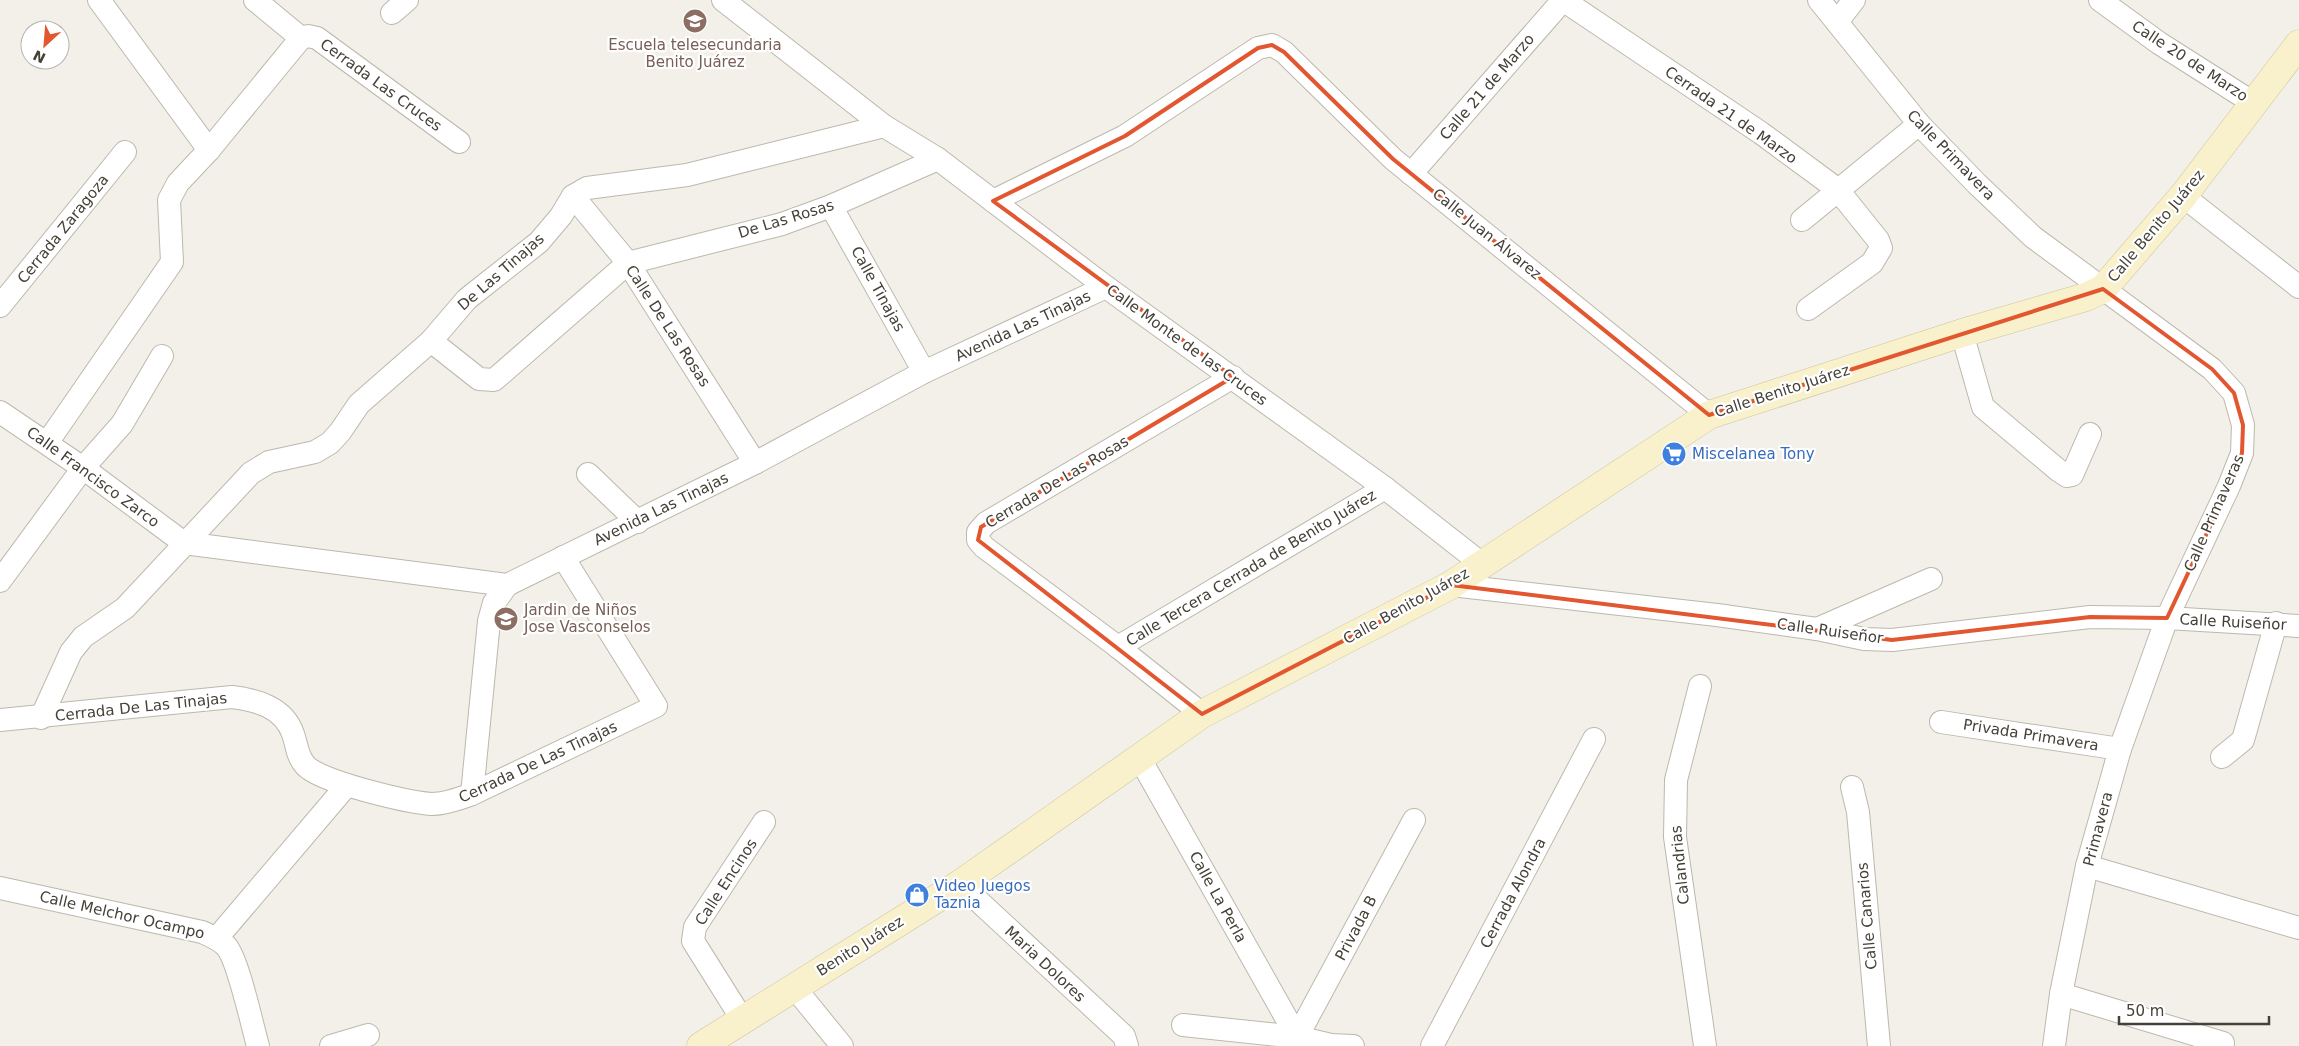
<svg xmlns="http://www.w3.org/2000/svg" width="2299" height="1046" viewBox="0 0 2299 1046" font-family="'DejaVu Sans',sans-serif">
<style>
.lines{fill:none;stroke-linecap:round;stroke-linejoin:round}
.street-casing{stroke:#bdb8ac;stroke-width:24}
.secondary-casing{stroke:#cdc49d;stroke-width:29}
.street{stroke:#fff;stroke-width:22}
.secondary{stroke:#f8f1cc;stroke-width:28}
.marked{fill:none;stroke:#e25630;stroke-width:4;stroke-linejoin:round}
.labels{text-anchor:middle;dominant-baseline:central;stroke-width:4.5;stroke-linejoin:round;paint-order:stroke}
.education-label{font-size:15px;fill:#785e54;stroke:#fff}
.street-label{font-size:15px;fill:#454138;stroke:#fff}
.shop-label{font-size:15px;fill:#366cbe;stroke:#fff;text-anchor:start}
</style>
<rect width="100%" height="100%" fill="#f2f0e8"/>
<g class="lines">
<defs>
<g id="street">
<path d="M 99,0 L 209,150"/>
<path d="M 255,0 L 301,38"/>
<path d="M 723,0 L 884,126 L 938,159 L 1106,287 L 1385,488 L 1482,564"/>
<path d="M 1563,0 L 1761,133 L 1837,189 L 1878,240 L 1881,248 L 1872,263 L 1808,309"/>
<path d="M 1819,0 L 1919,124 L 1977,184 L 2033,237 L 2212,369 L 2234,393 L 2243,425 L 2242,453 L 2229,486 L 2167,618 L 2120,749 L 2087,866 L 2061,994 L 2054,1046"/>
<path d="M 2100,0 L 2159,43 L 2255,104"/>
<path d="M 392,13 L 407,0"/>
<path d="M 1837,22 L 1854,0"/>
<path d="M 301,38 L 308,36 L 317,38 L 459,142"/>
<path d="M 1411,174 L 1563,0"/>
<path d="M 573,196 L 628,263 L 755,463"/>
<path d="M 2183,196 L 2299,287"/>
<path d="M 993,201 L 1125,136 L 1258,48 L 1272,45 L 1284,52 L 1393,159 L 1709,415"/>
<path d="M 831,206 L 924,372"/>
<path d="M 1802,220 L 1919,124"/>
<path d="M 0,306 L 125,152"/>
<path d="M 1962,333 L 1983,407 L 2058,470 L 2067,476 L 2072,475 L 2090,434"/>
<path d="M 431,341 L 479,379 L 494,380 L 628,263 L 782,224 L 831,206 L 938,159"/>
<path d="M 0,412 L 83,468 L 184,543 L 507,585 L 755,463 L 924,372 L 1106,287"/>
<path d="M 47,443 L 172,262 L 169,200 L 178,183 L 209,150 L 301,38"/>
<path d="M 588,474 L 638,522"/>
<path d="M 0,581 L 83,468 L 122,424 L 162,356"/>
<path d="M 1451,585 L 1717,615 L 1817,629 L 1864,639 L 1892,640 L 2090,617 L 2167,618 L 2299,626"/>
<path d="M 1817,629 L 1931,579"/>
<path d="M 1118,647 L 1385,488"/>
<path d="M 1700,686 L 1676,780 L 1675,837 L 1705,1046"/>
<path d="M 1202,714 L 1118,647 L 984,547 L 978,540 L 978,532 L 986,523 L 1233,377"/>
<path d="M 41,718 L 71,652 L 83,637 L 125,608 L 251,473 L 269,462 L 315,452 L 330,443 L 340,432 L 359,404 L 431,341 L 467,299 L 539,242 L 561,216 L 573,196 L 587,188 L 687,175 L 884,126"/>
<path d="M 0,720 L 232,697 C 256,700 284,707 293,734 C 297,745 297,756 305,765 C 319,782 408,802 431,804 C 445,804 459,799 472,794 L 656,706 L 563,557"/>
<path d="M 1941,722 L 2120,749"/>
<path d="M 1139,757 L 1297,1037 L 1414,820"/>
<path d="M 2222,757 L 2243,740 L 2276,623"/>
<path d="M 1852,787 L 1858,812 L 1879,1046"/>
<path d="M 472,794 L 489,621 L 494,603 L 507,585"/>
<path d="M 2087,866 L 2299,928"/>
<path d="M 960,884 L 1124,1036 L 1127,1046"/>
<path d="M 0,888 L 202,932 C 211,936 219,939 226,946 C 238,959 252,1025 258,1046"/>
<path d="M 217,938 L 347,785"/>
<path d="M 794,987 L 842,1046"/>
<path d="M 2061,994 L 2223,1043"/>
<path d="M 742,1019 L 693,941 L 695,927 L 764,822"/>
<path d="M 1183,1025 L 1297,1037 L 1331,1045 L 1353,1046"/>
<path d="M 331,1046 L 368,1035"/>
<path d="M 1432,1046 L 1594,739"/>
</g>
<path id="secondary" d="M 701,1046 L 960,884 L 1202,714 L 1451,585 L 1709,415 L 1962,333 L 2086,297 L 2103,289 L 2183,196 L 2299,44"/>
</defs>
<use href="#street" class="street-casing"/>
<use href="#secondary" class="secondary-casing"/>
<use href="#street" class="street"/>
<use href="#secondary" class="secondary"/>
</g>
<path class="marked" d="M 1272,45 L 1284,52 L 1393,159 L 1709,415 L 2103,289 L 2212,369 L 2234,393 L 2243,425 L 2242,453 L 2229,486 L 2167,618 L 2090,617 L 1892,640 L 1451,585 L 1202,714 L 978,540 L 981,527 L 1233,377 L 993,201 L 1125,136 L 1258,48 Z"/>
<defs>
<symbol id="school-disc" viewBox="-11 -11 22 22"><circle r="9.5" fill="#8d6e63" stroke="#fff"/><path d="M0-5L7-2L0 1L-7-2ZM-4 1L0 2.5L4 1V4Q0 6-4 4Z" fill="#fff"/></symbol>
<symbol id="supermarket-disc" viewBox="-11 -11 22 22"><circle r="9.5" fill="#3f7fe0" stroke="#fff"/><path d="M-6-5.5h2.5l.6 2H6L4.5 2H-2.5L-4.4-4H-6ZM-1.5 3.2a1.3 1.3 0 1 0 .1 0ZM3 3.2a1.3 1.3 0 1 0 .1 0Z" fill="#fff"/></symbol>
<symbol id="shop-disc" viewBox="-11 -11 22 22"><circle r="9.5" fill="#3f7fe0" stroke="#fff"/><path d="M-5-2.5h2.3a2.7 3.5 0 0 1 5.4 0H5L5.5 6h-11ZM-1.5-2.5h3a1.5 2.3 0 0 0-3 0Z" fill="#fff"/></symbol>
</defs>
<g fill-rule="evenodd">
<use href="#school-disc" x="681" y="7" width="28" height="28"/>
<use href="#supermarket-disc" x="1660" y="440" width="28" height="28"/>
<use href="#school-disc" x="492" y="605" width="28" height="28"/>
<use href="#shop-disc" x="903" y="881" width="28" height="28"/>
</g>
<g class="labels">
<g class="education-label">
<text x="695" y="45">Escuela telesecundaria<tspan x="695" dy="17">Benito Juárez</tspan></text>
<text x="524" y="610" text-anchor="start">Jardin de Niños<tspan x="524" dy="17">Jose Vasconselos</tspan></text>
</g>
<g class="street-label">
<text transform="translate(2190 61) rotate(33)">Calle 20 de Marzo</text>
<text transform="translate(381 85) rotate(36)">Cerrada Las Cruces</text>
<text transform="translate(1487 87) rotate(-49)">Calle 21 de Marzo</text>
<text transform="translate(1731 115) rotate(35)">Cerrada 21 de Marzo</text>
<text transform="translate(1951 155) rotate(46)">Calle Primavera</text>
<text transform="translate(786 219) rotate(-17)">De Las Rosas</text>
<text transform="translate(2156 226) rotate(-50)">Calle Benito Juárez</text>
<text transform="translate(63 229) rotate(-51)">Cerrada Zaragoza</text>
<text transform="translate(1487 234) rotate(39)">Calle Juan Álvarez</text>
<text transform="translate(501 272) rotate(-41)">De Las Tinajas</text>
<text transform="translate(878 289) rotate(61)">Calle Tinajas</text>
<text transform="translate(668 326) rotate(57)">Calle De Las Rosas</text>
<text transform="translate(1023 326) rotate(-25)">Avenida Las Tinajas</text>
<text transform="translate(1187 345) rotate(36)">Calle Monte de las Cruces</text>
<text transform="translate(1782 391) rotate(-18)">Calle Benito Juárez</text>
<text transform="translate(93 477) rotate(36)">Calle Francisco Zarco</text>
<text transform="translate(1057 482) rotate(-31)">Cerrada De Las Rosas</text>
<text transform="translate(661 509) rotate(-26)">Avenida Las Tinajas</text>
<text transform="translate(2214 513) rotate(-66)">Calle Primaveras</text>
<text transform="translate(1251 568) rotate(-31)">Calle Tercera Cerrada de Benito Juárez</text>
<text transform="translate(1406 606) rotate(-29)">Calle Benito Juárez</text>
<text transform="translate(2233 622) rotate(3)">Calle Ruiseñor</text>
<text transform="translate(1830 631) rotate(8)">Calle Ruiseñor</text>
<text transform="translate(141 707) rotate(-6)">Cerrada De Las Tinajas</text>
<text transform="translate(2031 735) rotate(9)">Privada Primavera</text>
<text transform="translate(538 762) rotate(-25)">Cerrada De Las Tinajas</text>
<text transform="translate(2098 829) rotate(-75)">Primavera</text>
<text transform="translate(1680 865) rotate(-96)">Calandrias</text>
<text transform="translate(726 882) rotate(-57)">Calle Encinos</text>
<text transform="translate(1513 893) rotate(-62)">Cerrada Alondra</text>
<text transform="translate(1218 897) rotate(61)">Calle La Perla</text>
<text transform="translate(122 915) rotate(13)">Calle Melchor Ocampo</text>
<text transform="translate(1867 916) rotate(-95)">Calle Canarios</text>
<text transform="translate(1356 928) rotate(-62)">Privada B</text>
<text transform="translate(860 946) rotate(-32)">Benito Juárez</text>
<text transform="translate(1045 964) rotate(43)">Maria Dolores</text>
</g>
<g class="shop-label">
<text x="1692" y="454">Miscelanea Tony</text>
<text x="934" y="886">Video Juegos<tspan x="934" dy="17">Taznia</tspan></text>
</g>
</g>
<g transform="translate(45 45) rotate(206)"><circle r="24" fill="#ffffff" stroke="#b5b3af"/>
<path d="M0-4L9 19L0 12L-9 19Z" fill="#e25630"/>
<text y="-8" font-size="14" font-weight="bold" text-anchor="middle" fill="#454138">N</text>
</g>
<path d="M2119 1016v8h150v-8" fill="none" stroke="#454138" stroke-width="2.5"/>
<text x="2126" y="1016" font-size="15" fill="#454138" stroke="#ffffff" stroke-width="4" paint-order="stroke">50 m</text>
</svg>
